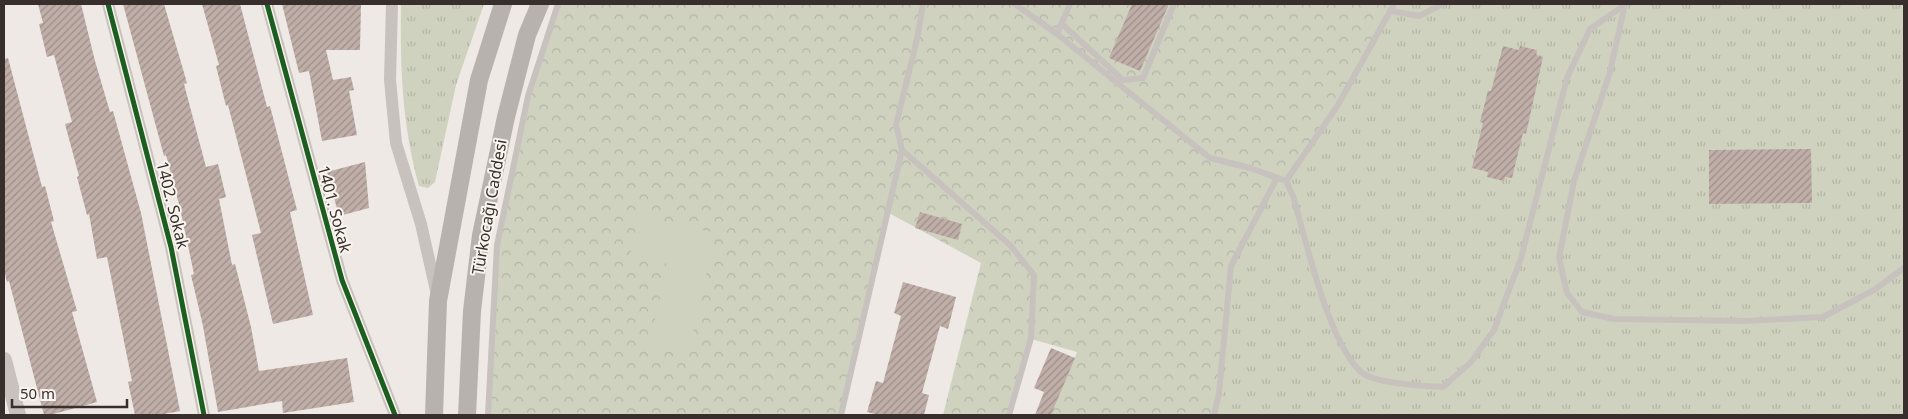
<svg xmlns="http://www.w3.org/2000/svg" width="1908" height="419" viewBox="0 0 1908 419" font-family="'Noto Sans',sans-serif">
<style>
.grass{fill:url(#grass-tufts)}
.forest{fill:url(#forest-crowns)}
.pitch{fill:#d0d2c0}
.building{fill:url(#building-hatch)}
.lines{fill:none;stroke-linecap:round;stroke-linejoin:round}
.service{stroke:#c7c2be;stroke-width:6}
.minor{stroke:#c7c2be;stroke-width:12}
.tertiary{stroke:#c7c2be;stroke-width:16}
.secondary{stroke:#b8b2ae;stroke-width:18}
.cycleway-casing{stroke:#f9f4ee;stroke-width:8}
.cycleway{stroke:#1b5e20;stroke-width:5}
.labels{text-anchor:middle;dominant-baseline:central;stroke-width:4;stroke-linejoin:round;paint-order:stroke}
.street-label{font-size:16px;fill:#382f2c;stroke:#f9f4ee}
</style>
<defs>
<pattern id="grass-tufts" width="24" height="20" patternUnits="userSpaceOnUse" patternTransform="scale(1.25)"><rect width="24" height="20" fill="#d0d2c0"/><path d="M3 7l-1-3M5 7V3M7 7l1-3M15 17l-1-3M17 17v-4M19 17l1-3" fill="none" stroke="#b3b5a5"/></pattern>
<pattern id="forest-crowns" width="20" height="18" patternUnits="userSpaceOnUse" patternTransform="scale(1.25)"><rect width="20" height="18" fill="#d0d2c0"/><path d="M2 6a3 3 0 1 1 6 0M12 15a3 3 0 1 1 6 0" fill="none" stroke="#b3b5a5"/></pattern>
<pattern id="building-hatch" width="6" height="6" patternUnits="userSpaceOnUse" patternTransform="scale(1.25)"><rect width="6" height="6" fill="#c0aea8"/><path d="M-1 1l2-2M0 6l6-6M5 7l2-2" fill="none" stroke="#9d8e89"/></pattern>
</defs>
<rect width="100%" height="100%" fill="#eee9e5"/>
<g class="grass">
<path d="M 401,4 L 484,4 L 456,85 L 435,182 L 428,188 L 419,186 C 402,124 400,68 401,4 Z"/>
<path d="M 1394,4 L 1904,4 L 1904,415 L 1214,415 L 1231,266 L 1277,178 Z"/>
</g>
<path class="forest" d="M 558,4 L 1394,4 L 1338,105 L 1286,181 L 1277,178 L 1231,266 L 1214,415 L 1051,415 L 1077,352 L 1031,339 L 1009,415 L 943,415 L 981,263 L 887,212 L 839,415 L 489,415 L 497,245 L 528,96 Z"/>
<path class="pitch" d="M 639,215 L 716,233 L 688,354 L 649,345 L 668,264 L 630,255 Z"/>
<g class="building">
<path d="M 38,4 L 81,4 L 95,61 L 110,112 L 113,111 L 141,213 L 180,411 L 159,415 L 135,415 L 128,382 L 132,381 L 107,257 L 97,259 L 89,214 L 87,215 L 77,177 L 79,176 L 65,124 L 72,122 L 54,55 L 47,57 L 39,24 L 43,23 Z"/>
<path d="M 123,4 L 164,4 L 187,83 L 184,84 L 206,167 L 218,164 L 226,197 L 219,199 L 232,265 L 235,264 L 251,327 L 259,371 L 347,358 L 354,402 L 283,413 L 282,401 L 218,412 L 203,326 L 191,275 L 194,274 L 180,208 L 166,155 L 164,156 Z"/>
<path d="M 202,4 L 240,4 L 267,107 L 270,106 L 297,210 L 290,212 L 313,315 L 273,324 L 252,235 L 261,233 L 228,105 L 226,106 L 216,66 L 219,65 Z"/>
<path d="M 282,4 L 361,4 L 360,50 L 326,50 L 333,80 L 351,77 L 354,90 L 349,91 L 357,135 L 322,141 L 309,71 L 299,73 Z"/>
<path d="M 1132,4 L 1169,4 L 1140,71 L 1109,58 Z"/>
<path d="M 1503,46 L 1519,50 L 1520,46 L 1537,50 L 1536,55 L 1543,57 L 1526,134 L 1523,133 L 1512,178 L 1505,177 L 1504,181 L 1487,177 L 1488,172 L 1472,168 L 1483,123 L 1480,122 L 1488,91 L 1491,91 Z"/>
<path d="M 8,58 L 42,187 L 45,186 L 54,221 L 51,222 L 77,311 L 72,312 L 97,402 L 50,415 L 44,415 L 9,281 L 7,282 L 4,270 L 4,59 Z"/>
<path d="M 1811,149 L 1812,203 L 1709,204 L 1709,150 Z"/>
<path d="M 365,162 L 369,208 L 339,216 L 327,172 Z"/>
<path d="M 920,212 L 962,224 L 958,240 L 915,228 Z"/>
<path d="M 903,282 L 956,297 L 948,329 L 940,326 L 922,393 L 929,395 L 924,415 L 879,415 L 867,412 L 876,381 L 883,383 L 901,316 L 894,313 Z"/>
<path d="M 1051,348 L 1075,358 L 1051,415 L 1035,415 L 1044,392 L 1034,388 Z"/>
</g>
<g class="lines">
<g class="service">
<path d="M 1015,4 L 1057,34 L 1210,158 L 1250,168 L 1286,181 L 1293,196 C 1306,240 1328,342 1361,372 C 1375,384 1424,386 1443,387 L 1471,362 L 1494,330 L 1521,258 L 1567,78 L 1590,29 L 1626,4"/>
<path d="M 1625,4 L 1610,72 L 1574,181 L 1559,258 L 1567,293 L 1582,312 L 1614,319 L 1744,321 L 1823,317 L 1874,290 L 1904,268"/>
<path d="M 1391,11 L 1419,16 L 1443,4"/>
<path d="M 1062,24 L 1123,80 L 1143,78 L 1174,4"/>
<path d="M 1057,34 L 1070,4"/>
<path d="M 902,150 L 1010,245 L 1034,275 L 1031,338 L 1009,415"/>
<path d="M 1286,181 L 1338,105 L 1394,4"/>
<path d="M 488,415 L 497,245 L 528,96 L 558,4"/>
<path d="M 841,415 L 902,150 L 896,125 L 917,39 L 923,4"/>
<path d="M 1214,415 L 1219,393 L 1231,266 L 1277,178"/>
</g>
<g class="minor">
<path d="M 108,4 L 171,247 L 204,415"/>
<path d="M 267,4 L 342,280 L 395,415"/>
<path d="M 392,4 L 390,80 L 396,143 L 421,224 L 437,295"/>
</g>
<path class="tertiary" d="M 4,360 L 18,415"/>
<g class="secondary">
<path d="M 434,415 L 438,301 L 479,80 L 503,4"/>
<path d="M 467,415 L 472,311 L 481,235 L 506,117 L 527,35 L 540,4"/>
</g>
<defs>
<g id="cycleway">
<path d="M 108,4 L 171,247 L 204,415"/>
<path d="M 267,4 L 342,280 L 395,415"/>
</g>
</defs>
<use href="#cycleway" class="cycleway-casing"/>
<use href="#cycleway" class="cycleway"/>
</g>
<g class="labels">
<g class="street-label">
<text transform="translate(173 205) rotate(76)">1402. Sokak</text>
<text transform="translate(489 207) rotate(-80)">Türkocağı Caddesi</text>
<text transform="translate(335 209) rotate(75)">1401. Sokak</text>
</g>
</g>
<rect width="1908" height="419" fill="none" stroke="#382f2c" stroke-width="10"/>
<path d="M12 399v8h115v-8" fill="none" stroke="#382f2c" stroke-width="2.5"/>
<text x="20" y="399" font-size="15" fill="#382f2c" stroke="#f9f4ee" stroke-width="4" paint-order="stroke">50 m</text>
</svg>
